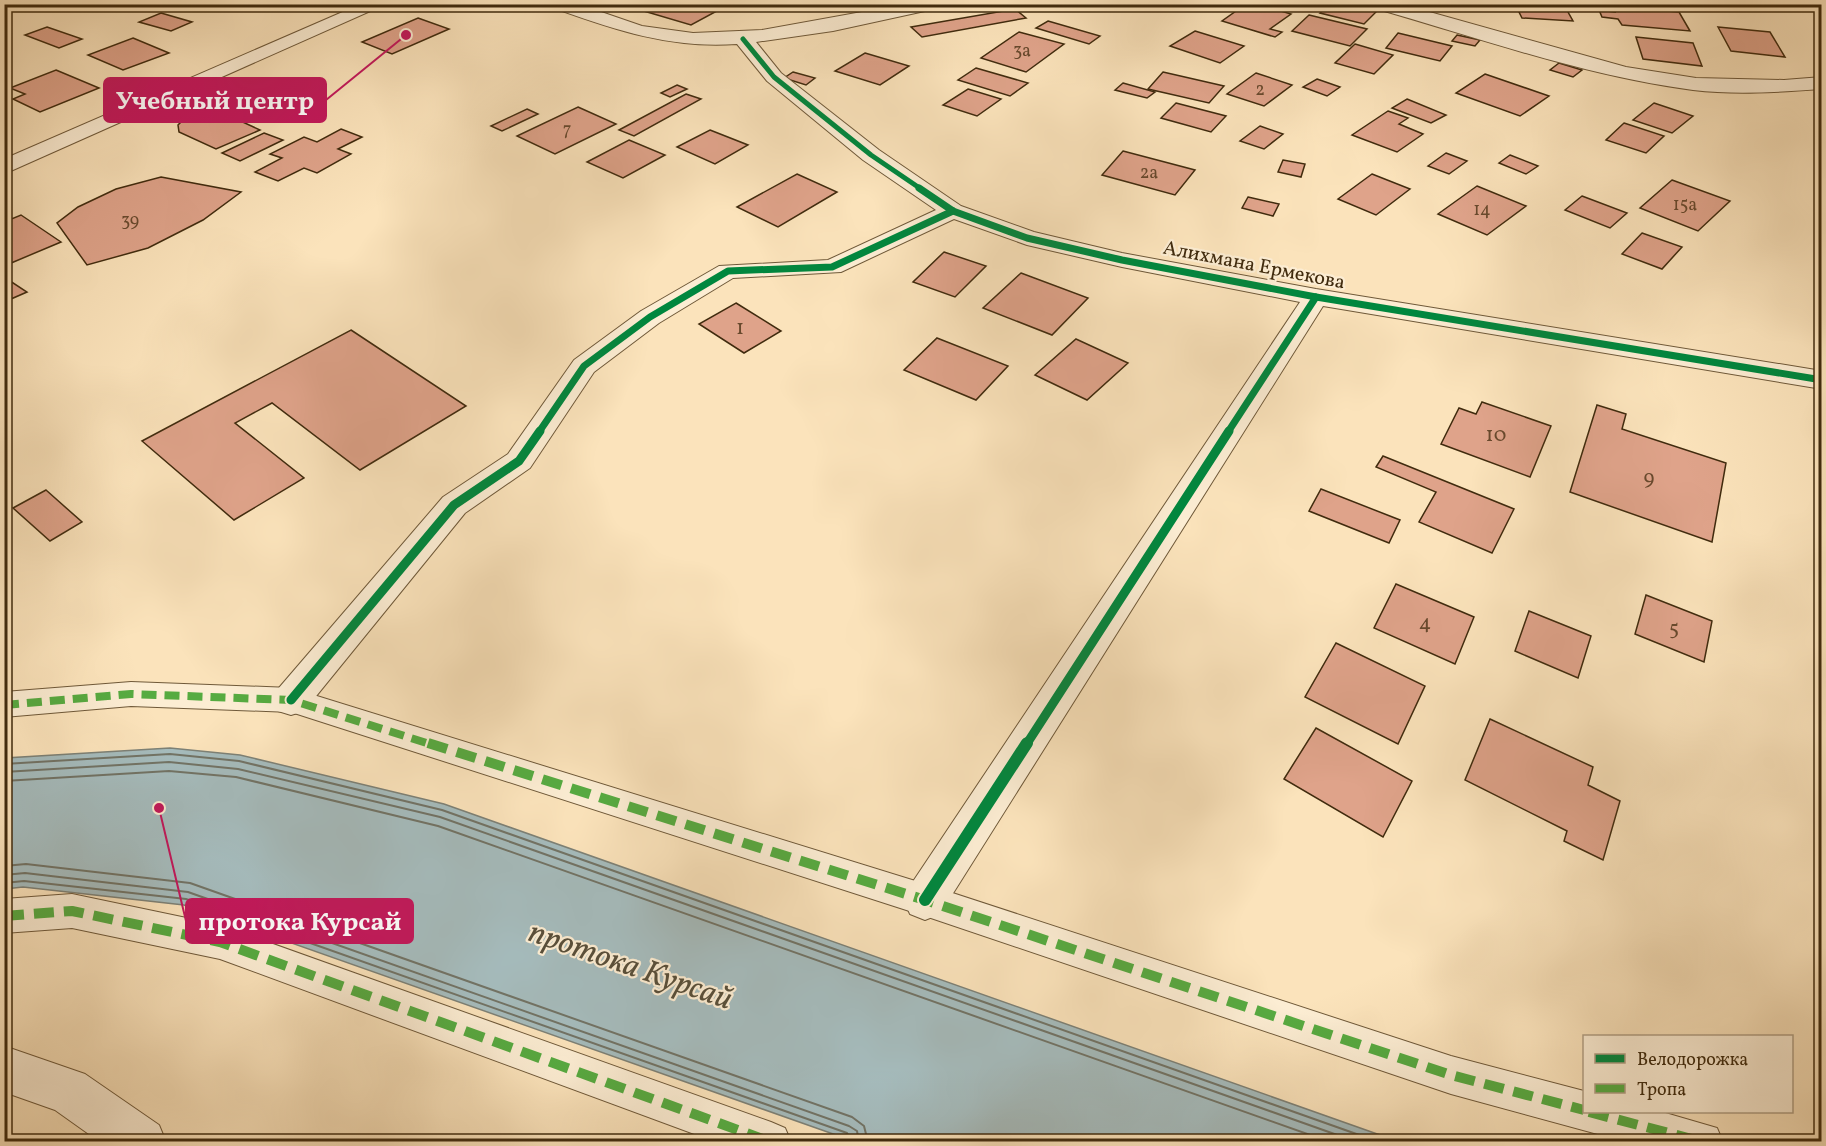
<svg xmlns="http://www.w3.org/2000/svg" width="1826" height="1146" viewBox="0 0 1826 1146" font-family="Vollkorn,serif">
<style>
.water{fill:#a5bbbc;stroke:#7d8176;stroke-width:1.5}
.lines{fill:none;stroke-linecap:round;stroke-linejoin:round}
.shore{stroke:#727365;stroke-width:2}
.building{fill:#dfa38a;stroke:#402b0e;stroke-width:1.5}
.pedestrian-casing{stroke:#6f5939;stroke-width:2}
.minor-casing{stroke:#6f5939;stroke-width:2}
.pedestrian{fill:#fcedd3;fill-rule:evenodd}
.minor{fill:#fcedd3;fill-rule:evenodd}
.quiet-far1{stroke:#56ab41;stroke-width:8;stroke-dasharray:15 8;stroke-linecap:butt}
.quiet{stroke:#56ab41;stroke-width:10;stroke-dasharray:20 10;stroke-linecap:butt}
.cycleway-far3-casing{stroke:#fcedd3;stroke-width:8}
.cycleway-far2-casing{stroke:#fcedd3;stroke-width:10}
.cycleway-far1-casing{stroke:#fcedd3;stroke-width:13}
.cycleway-casing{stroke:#fcedd3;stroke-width:16}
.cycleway-far3{stroke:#00873e;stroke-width:5}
.cycleway-far2{stroke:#00873e;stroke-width:7}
.cycleway-far1{stroke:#00873e;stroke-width:9}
.cycleway{stroke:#00873e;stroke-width:12}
.labels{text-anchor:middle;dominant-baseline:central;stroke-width:4.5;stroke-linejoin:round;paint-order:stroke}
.far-number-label{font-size:18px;fill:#68492d}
.far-street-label{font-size:20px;fill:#402b0e;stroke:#fcedd3}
.number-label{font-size:21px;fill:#68492d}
.near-water-label{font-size:32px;font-style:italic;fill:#594f3a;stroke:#fcedd3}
.leader{fill:none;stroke:#c2185b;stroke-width:2}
.callout-dot{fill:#c2185b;stroke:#fcedd3;stroke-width:2}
.callout{fill:#c2185b;stroke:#c2185b;stroke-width:2}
.callout-label{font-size:26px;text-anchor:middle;font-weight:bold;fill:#fff}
</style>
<rect width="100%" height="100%" fill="#fbe3bb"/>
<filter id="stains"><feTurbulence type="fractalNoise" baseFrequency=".00333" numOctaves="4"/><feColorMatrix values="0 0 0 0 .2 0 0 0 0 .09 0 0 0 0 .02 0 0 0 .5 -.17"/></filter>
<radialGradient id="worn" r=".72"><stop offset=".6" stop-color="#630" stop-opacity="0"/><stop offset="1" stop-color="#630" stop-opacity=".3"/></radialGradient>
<path class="water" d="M 170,748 L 240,755 L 444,804 L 1397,1141 L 853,1141 L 184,905 L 23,887 L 5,889 L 5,758 Z"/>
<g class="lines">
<g class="shore">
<path d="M 4,764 L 170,754 L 239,761 L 442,810 L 1379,1142"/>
<path d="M 4,772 L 169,762 L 238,769 L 440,817 L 1357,1142"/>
<path d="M 4,781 L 169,771 L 236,777 L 438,826 L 1330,1142"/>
<path d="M 4,866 L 26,864 L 190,883 L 852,1117 L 864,1126 L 868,1142"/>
<path d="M 4,875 L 25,873 L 188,892 L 849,1126 L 857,1131 L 859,1142"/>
<path d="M 4,883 L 24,881 L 186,899 L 847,1133 L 852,1142"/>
</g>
</g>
<g class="building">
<path d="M 620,4 L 726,4 L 728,5 L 691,25 Z"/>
<path d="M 1246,4 L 1257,4 L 1291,14 L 1270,29 L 1282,32 L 1275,37 L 1222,21 Z"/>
<path d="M 1330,4 L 1355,4 L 1378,10 L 1364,24 L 1320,13 Z"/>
<path d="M 1515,4 L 1564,5 L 1573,21 L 1522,18 Z"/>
<path d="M 1613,7 L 1679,12 L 1690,31 L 1622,25 L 1618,19 L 1602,17 L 1599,10 L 1615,12 Z"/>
<path d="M 1015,9 L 1026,18 L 922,37 L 911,27 Z"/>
<path d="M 161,13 L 192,22 L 171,31 L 139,22 Z"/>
<path d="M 1309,15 L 1367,29 L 1350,46 L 1292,31 Z"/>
<path d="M 418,18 L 449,29 L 392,54 L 362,42 Z"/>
<path d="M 1048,21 L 1100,36 L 1089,44 L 1036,28 Z"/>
<path d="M 47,27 L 82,39 L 59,48 L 25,35 Z"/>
<path d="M 1718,27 L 1770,32 L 1785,57 L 1731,51 Z"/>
<path d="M 1195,31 L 1244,46 L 1220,63 L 1170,46 Z"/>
<path d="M 1019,32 L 1064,44 L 1026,72 L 981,58 Z"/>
<path d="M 1398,33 L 1452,46 L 1440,61 L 1386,48 Z"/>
<path d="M 1457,35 L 1480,40 L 1475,46 L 1452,41 Z"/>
<path d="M 1636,37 L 1693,43 L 1702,66 L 1643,59 Z"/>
<path d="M 133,38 L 169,53 L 123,70 L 88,55 Z"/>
<path d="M 1355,44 L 1393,55 L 1374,74 L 1335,63 Z"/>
<path d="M 865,53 L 909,66 L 880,85 L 835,71 Z"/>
<path d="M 1559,63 L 1582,70 L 1573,77 L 1550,70 Z"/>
<path d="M 976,68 L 1028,83 L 1010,96 L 958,80 Z"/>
<path d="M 56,70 L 99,88 L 40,112 L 13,99 L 25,94 L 10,88 Z"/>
<path d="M 793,72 L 815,78 L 806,85 L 784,78 Z"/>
<path d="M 1163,72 L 1224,86 L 1209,103 L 1148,89 Z"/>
<path d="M 1256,73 L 1292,85 L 1264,106 L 1227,94 Z"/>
<path d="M 1485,74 L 1549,96 L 1520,116 L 1456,93 Z"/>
<path d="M 1317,79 L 1340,87 L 1327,96 L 1303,87 Z"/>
<path d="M 1123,83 L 1155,92 L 1147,98 L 1115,90 Z"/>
<path d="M 677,85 L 687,89 L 670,97 L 661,93 Z"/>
<path d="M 968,89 L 1001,99 L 977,116 L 943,105 Z"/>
<path d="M 686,94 L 701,99 L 634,136 L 619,130 Z"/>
<path d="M 1407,99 L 1446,115 L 1431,123 L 1392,108 Z"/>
<path d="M 1176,103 L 1226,116 L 1211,132 L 1161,118 Z"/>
<path d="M 1654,103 L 1693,116 L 1672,133 L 1633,120 Z"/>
<path d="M 578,107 L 616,124 L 555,154 L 517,136 Z"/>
<path d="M 527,109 L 538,114 L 502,131 L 491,126 Z"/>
<path d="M 1388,111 L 1408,118 L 1399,124 L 1423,134 L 1397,152 L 1352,135 Z"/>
<path d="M 204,112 L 221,112 L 260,130 L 216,149 L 179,132 L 178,125 L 187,116 Z"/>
<path d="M 1624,123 L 1664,136 L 1646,153 L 1606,140 Z"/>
<path d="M 1260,126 L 1283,134 L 1264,149 L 1240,141 Z"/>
<path d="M 341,129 L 362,137 L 338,149 L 351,154 L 317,173 L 304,168 L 278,181 L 255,172 L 282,158 L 270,154 L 304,137 L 317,142 Z"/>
<path d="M 710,130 L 748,145 L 715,164 L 677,147 Z"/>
<path d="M 264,133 L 283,140 L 240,161 L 222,153 Z"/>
<path d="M 629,140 L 665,155 L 623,178 L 587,162 Z"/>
<path d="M 1123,151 L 1195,170 L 1175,195 L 1102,175 Z"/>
<path d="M 1446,153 L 1467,161 L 1449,174 L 1428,166 Z"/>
<path d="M 1510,155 L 1538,166 L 1526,174 L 1499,163 Z"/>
<path d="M 1283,160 L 1305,164 L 1301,177 L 1278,172 Z"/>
<path d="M 797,174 L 837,192 L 778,227 L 737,207 Z"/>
<path d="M 1372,174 L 1410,189 L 1376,215 L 1338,199 Z"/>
<path d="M 161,177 L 241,192 L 203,220 L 148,248 L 87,265 L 57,223 L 78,207 L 116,189 Z"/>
<path d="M 1672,180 L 1730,201 L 1698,231 L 1640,208 Z"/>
<path d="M 1477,186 L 1526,206 L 1487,235 L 1438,214 Z"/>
<path d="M 1582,196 L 1627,213 L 1610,228 L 1565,210 Z"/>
<path d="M 1248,197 L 1279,204 L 1273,216 L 1242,208 Z"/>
<path d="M 21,215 L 61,242 L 4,266 L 4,222 Z"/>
<path d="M 1642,233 L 1682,247 L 1662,269 L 1622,254 Z"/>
<path d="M 944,252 L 986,266 L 955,297 L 913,282 Z"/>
<path d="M 1021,273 L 1088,298 L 1052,335 L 983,308 Z"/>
<path d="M 4,277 L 27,292 L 4,302 Z"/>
<path d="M 736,303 L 781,331 L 744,353 L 699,324 Z"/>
<path d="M 351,330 L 466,406 L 360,470 L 272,403 L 235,423 L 304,478 L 234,520 L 142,441 Z"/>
<path d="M 937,338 L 1008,366 L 976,400 L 904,370 Z"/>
<path d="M 1076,339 L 1128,363 L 1087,400 L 1035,375 Z"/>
<path d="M 1482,402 L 1551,426 L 1530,477 L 1441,444 L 1459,408 L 1476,414 Z"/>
<path d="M 1597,405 L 1626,414 L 1622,429 L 1726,463 L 1712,542 L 1570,492 Z"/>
<path d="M 1383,456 L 1514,509 L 1492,553 L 1419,522 L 1436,492 L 1376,467 Z"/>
<path d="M 1321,489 L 1400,520 L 1389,543 L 1309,511 Z"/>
<path d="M 46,490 L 82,522 L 50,541 L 13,508 Z"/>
<path d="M 1396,584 L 1474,617 L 1455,664 L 1374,628 Z"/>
<path d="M 1646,595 L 1712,621 L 1704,662 L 1635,634 Z"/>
<path d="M 1529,611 L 1591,636 L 1578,678 L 1515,651 Z"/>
<path d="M 1336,643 L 1425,686 L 1398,744 L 1305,697 Z"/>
<path d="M 1490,719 L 1593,767 L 1588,785 L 1620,801 L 1603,860 L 1564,841 L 1567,831 L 1465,780 Z"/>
<path d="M 1316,728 L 1412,781 L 1383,837 L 1284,779 Z"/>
</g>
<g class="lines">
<defs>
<g id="pedestrian">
<path d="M 131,682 L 291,688 L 925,884 L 1451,1056 L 1584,1091 L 1584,1112 L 1662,1112 L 1717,1128 L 1723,1142 L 1627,1142 L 1451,1094 L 925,916 L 291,712 L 131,706 L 4,717 L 4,692 Z"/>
<path d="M 72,894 L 220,925 L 771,1122 L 785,1128 L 791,1142 L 716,1142 L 220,959 L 72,928 L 4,933 L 4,899 Z"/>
</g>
<g id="minor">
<path d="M 361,4 L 386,4 L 4,174 L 4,159 Z"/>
<path d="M 551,4 L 578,4 L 642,26 L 693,33 L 762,30 L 906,4 L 943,4 L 934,9 L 833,31 L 756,42 L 781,73 L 879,150 L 961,206 L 1034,232 L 1122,253 L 1316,289 L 1822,371 L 1822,389 L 1323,306 L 940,914 L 925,920 L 910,914 L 904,900 L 910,886 L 1300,302 L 1122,267 L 1027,245 L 954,219 L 841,272 L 733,278 L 659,323 L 594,372 L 530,468 L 465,513 L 304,711 L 291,715 L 278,711 L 273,700 L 278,689 L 443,497 L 508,454 L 574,360 L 641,311 L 719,266 L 828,260 L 936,210 L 863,160 L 767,81 L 737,44 C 671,49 615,30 554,8 Z"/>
<path d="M 1371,4 L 1401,4 L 1626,67 L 1696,78 L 1784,80 L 1822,77 L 1822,89 C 1780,92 1735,95 1693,90 C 1585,76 1479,38 1374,8 Z"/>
<path d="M 4,1046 L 85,1074 L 159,1125 L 166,1142 L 100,1142 L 55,1110 L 4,1092 Z"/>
</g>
</defs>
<use href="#pedestrian" class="pedestrian-casing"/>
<use href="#minor" class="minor-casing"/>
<use href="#pedestrian" class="pedestrian"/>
<use href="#minor" class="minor"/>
<path class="quiet-far1" d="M 4,705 L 131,694 L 291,700 L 433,745"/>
<g class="quiet">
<path d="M 428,743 L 925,900 L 1451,1075 L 1584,1110"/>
<path d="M 4,916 L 72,911 L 220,942 L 771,1142"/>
<path d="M 1589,1112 L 1703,1142"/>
</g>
<defs>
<path id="cycleway-far3" d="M 743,39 L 774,77 L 871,155 L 921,189"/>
<g id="cycleway-far2">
<path d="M 919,188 L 953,211 L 1027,238 L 1122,260 L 1316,297 L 1822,380"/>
<path d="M 539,432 L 584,366 L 650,317 L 728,271 L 832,267 L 953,211"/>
<path d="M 1228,432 L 1316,297"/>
</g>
<g id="cycleway-far1">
<path d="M 291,700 L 454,505 L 519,461 L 540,431"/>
<path d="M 1026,745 L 1229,431"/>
</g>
<path id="cycleway" d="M 925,900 L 1027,743"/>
</defs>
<use href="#cycleway-far3" class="cycleway-far3-casing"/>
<use href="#cycleway-far2" class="cycleway-far2-casing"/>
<use href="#cycleway-far1" class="cycleway-far1-casing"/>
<use href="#cycleway" class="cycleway-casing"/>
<use href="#cycleway-far3" class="cycleway-far3"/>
<use href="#cycleway-far2" class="cycleway-far2"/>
<use href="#cycleway-far1" class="cycleway-far1"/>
<use href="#cycleway" class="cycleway"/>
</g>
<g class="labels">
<g class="far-number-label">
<text x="1022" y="51">3а</text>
<text x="1260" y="90">2</text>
<text x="567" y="130">7</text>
<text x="1149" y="173">2а</text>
<text x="1685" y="205">15а</text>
<text x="1482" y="210">14</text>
<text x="130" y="221">39</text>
</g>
<g class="far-street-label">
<text transform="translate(1254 266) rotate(11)">Алихмана Ермекова</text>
</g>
<g class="number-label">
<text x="740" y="328">1</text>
<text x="1496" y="435">10</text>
<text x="1649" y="478">9</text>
<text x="1425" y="623">4</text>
<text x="1674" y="628">5</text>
</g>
<g class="near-water-label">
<text transform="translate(630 967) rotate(19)">протока Курсай</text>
</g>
</g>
<path class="leader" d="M406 35L326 100M159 808L186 921"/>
<g class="callout-dot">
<circle cx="406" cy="35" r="6"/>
<circle cx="159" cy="808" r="6"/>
</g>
<g class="callout">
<rect x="104" y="78" width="222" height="44" rx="6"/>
<rect x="186" y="899" width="227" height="44" rx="6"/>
</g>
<g class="callout-label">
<text x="215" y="109">Учебный центр</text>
<text x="300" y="930">протока Курсай</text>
</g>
<rect width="1826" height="1146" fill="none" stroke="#fbe3bb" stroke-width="24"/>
<rect x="6" y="6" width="1814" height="1134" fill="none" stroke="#402b0e" stroke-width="3"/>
<rect x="12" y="12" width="1802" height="1122" fill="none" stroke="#402b0e" stroke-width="1.5"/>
<rect x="1583" y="1035" width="210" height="78" fill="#fcedd3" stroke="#b19f84" stroke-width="1.5"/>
<rect x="1595" y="1054" width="30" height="9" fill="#00873e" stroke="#b19f84" stroke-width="1.5"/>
<text x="1637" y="1065" font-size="18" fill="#402b0e">Велодорожка</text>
<rect x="1595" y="1084" width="30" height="9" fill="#56ab41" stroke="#b19f84" stroke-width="1.5"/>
<text x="1637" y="1095" font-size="18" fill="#402b0e">Тропа</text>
<rect width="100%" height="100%" filter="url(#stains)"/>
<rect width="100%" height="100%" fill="url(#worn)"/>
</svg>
